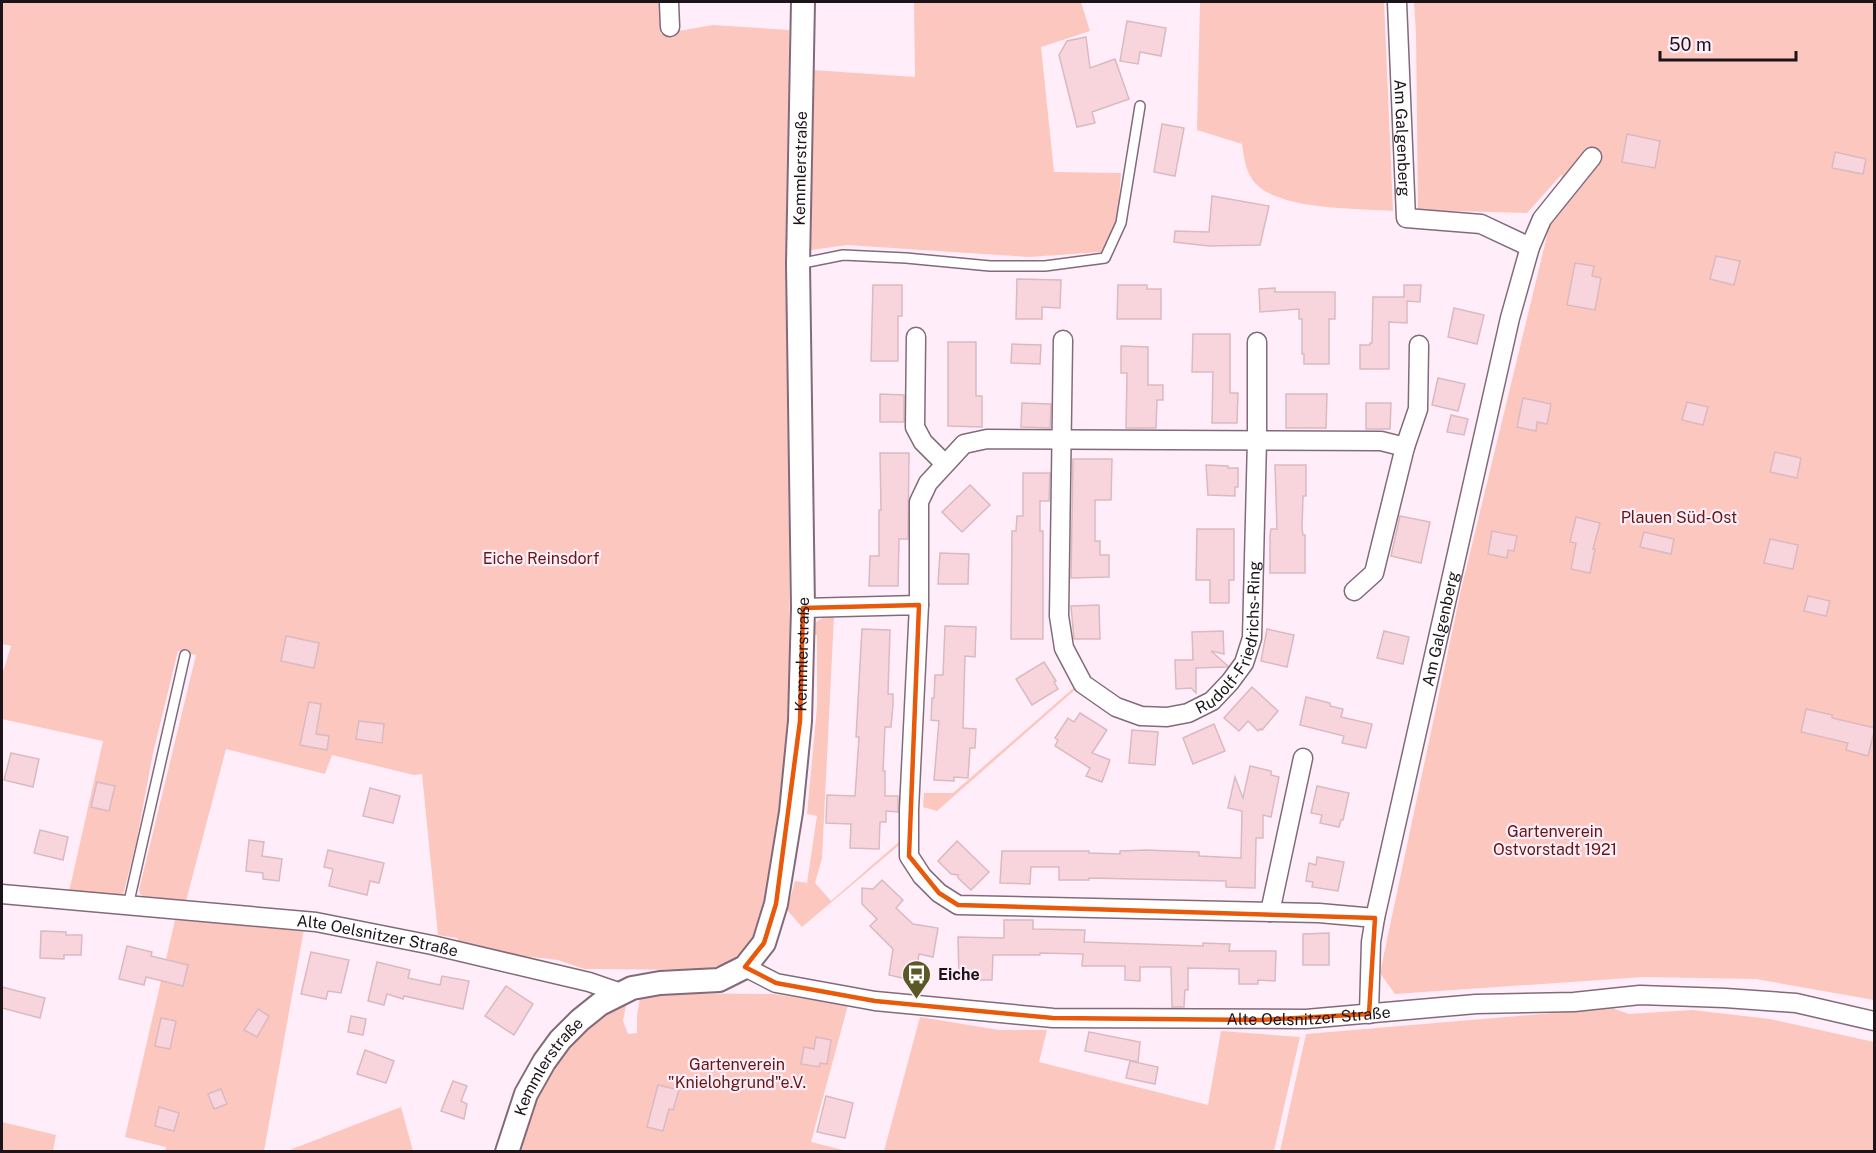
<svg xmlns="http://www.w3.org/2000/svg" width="1876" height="1153" viewBox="0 0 1876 1153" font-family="'Public Sans',sans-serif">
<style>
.green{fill:#fbc7bf}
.building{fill:#f8d5dd;stroke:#dab9c0;stroke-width:1.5}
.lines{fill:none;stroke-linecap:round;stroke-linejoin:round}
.service-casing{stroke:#836a7b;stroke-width:12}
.minor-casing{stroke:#836a7b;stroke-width:21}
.tertiary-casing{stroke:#836a7b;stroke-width:26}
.service{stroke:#fff;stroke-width:9}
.minor{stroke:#fff;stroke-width:18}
.tertiary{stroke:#fff;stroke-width:22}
.marked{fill:none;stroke:#e8590c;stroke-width:4.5;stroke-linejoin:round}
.labels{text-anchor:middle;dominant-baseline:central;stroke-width:4.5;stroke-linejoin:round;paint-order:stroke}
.street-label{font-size:16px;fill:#1d141a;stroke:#ffeef9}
.park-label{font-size:16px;fill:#641813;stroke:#ffeef9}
.poi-label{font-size:16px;font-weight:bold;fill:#1d141a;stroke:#ffeef9;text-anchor:start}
</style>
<rect width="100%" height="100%" fill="#ffeef9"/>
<g class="green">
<path d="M 2,2 L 663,2 L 661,34 L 713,25 L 789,30 L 788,365 L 790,711 L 781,827 L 766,899 L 755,934 L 741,953 L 728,963 L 703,970 L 584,969 L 558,960 L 523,956 L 460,943 L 457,938 L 438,935 L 422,774 L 414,775 L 332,755 L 325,774 L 226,749 L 186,901 L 148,899 L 140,894 L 139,890 L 196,655 L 178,651 L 153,753 L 136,844 L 123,895 L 69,892 L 103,741 L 2,719 L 2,675 L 11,646 L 2,644 Z"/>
<path d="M 914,2 L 1081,2 L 1090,31 L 1041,47 L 1054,172 L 1121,173 L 1115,251 L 1029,257 L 847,245 L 811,250 L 813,70 L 915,77 Z"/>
<path d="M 1200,2 L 1384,2 L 1393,211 C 1357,208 1273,211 1252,179 C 1245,169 1244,156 1242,144 L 1197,130 Z"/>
<path d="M 1414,2 L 1874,2 L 1874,1000 L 1756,979 L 1644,977 L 1395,994 L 1380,973 L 1461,590 L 1562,174 L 1527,213 L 1418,210 L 1416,33 Z"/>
<path d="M 834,616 L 822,858 L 815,883 L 831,901 L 900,841 L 898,846 L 802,927 L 787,910 L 795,881 L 807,883 L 817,816 L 807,814 L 817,707 L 817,635 L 812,635 C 811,621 822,617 834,616 Z"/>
<path d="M 1077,685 L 1077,688 L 937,811 L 923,807 L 924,793 L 953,793 Z"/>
<path d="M 175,920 L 304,929 L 264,1151 L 165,1151 L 166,1147 L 125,1137 Z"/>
<path d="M 665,993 L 773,994 L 848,1005 L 811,1142 L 847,1151 L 516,1152 L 531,1099 L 574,1038 L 606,1012 L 627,1001 L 623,1021 L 628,1034 L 637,1033 L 637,1016 L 640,996 Z"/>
<path d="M 1612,1008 L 1629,1014 L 1692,1010 L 1770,1019 L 1874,1042 L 1874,1151 L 1280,1151 L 1306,1034 Z"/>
<path d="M 920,1017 L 999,1030 L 1047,1030 L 1039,1062 L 1208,1105 L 1221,1031 L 1300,1037 L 1274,1151 L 884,1151 Z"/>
<path d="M 401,1107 L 413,1151 L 287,1151 Z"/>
<path d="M 2,1122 L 56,1135 L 53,1151 L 2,1151 Z"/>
</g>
<g class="building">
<path d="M 1127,21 L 1166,28 L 1161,56 L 1140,52 L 1138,64 L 1120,61 Z"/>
<path d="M 1086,37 L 1090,68 L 1115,59 L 1129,99 L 1092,112 L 1095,123 L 1077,127 L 1059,55 L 1067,41 Z"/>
<path d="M 1162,124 L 1184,128 L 1175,176 L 1154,172 Z"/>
<path d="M 1627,134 L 1660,141 L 1655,168 L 1622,162 Z"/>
<path d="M 1835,152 L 1866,159 L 1863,174 L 1832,168 Z"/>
<path d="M 1212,196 L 1269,206 L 1260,245 L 1209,246 L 1174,242 L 1175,231 L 1209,232 Z"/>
<path d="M 1716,256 L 1740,261 L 1734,285 L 1710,279 Z"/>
<path d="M 1575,263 L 1594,266 L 1592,276 L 1601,278 L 1595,310 L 1567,305 Z"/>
<path d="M 1017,279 L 1061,280 L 1060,308 L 1042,307 L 1042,319 L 1016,319 Z"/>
<path d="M 873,285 L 902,285 L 902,316 L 898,316 L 898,361 L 871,361 Z"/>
<path d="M 1118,285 L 1147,285 L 1147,289 L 1161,289 L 1161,319 L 1117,319 Z"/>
<path d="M 1404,285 L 1421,285 L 1420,302 L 1407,301 L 1407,323 L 1389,322 L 1389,369 L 1360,369 L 1360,345 L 1370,345 L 1370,343 L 1372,343 L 1373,297 L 1404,297 Z"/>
<path d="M 1275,288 L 1275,292 L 1335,292 L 1335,319 L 1329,319 L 1329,364 L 1304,364 L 1304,354 L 1302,354 L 1302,319 L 1299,319 L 1299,309 L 1260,312 L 1259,289 Z"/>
<path d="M 1454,308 L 1484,315 L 1477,344 L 1448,337 Z"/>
<path d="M 1193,334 L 1230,334 L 1230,393 L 1238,393 L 1237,423 L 1212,423 L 1213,372 L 1192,372 Z"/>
<path d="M 948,342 L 976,342 L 976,396 L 982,396 L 982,427 L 948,426 Z"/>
<path d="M 1012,344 L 1041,345 L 1040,364 L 1011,363 Z"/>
<path d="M 1121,346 L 1148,347 L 1148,385 L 1163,385 L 1163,400 L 1157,400 L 1156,428 L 1126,428 L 1127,373 L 1121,373 Z"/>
<path d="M 1438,378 L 1465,384 L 1458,411 L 1432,405 Z"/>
<path d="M 880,394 L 904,395 L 904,422 L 880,422 Z"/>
<path d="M 1286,394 L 1327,394 L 1326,428 L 1286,428 Z"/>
<path d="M 1523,398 L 1551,404 L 1547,424 L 1537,422 L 1536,431 L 1517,427 Z"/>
<path d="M 1687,402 L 1708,407 L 1703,425 L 1682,420 Z"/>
<path d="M 1022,403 L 1051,404 L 1050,428 L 1021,427 Z"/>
<path d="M 1366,403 L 1391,403 L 1390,429 L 1366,429 Z"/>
<path d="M 1451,415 L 1468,419 L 1464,435 L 1447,432 Z"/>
<path d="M 1775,452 L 1801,458 L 1797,478 L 1770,472 Z"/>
<path d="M 880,453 L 909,453 L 908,539 L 899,539 L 898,586 L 869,586 L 870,556 L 879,556 L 879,510 L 881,510 Z"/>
<path d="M 1073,459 L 1112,459 L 1111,500 L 1095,500 L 1095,541 L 1100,541 L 1100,555 L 1109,555 L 1109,577 L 1071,578 Z"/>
<path d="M 1206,465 L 1228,466 L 1228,468 L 1238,468 L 1238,487 L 1235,487 L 1235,496 L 1208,495 Z"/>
<path d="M 1275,465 L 1306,465 L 1306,496 L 1303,496 L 1302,529 L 1303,535 L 1305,535 L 1305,573 L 1270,573 L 1270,535 L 1271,529 L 1277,529 Z"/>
<path d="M 1023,473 L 1050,473 L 1049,501 L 1040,501 L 1040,531 L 1043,531 L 1043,639 L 1011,639 L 1012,531 L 1016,531 L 1017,516 L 1023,516 Z"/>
<path d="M 970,485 L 990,505 L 962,532 L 942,512 Z"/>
<path d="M 1400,516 L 1430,522 L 1421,563 L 1391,556 Z"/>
<path d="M 1576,517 L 1600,523 L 1593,549 L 1595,549 L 1590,573 L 1571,569 L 1576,543 L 1570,542 Z"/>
<path d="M 1197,529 L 1234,529 L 1234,580 L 1229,580 L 1229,603 L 1210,603 L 1210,580 L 1196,580 Z"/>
<path d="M 1492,531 L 1517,536 L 1514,551 L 1508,550 L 1507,558 L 1488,554 Z"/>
<path d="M 1644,532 L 1674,539 L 1671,554 L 1640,547 Z"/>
<path d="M 1770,539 L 1798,545 L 1793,569 L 1764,563 Z"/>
<path d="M 940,553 L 969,554 L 968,584 L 938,584 Z"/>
<path d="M 1808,596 L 1830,601 L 1826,616 L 1804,611 Z"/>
<path d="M 1099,605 L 1100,639 L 1074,639 L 1071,606 Z"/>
<path d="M 945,626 L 976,627 L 975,657 L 965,656 L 963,728 L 976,729 L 975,748 L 970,748 L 968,778 L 954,777 L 954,781 L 934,780 L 939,721 L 931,720 L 932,698 L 934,698 L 935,675 L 943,675 Z"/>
<path d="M 862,629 L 890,630 L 888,694 L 893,694 L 893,705 L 891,727 L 885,727 L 883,771 L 885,771 L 885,796 L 898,796 L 898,812 L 886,811 L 886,822 L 880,822 L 879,849 L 850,848 L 851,824 L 826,823 L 827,795 L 855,796 L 859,737 L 856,737 Z"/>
<path d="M 1267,629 L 1294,635 L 1287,667 L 1261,661 Z"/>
<path d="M 1223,631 L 1224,654 L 1211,651 L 1228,666 L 1227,667 L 1196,668 L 1196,693 L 1191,688 L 1176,689 L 1175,660 L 1193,660 L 1192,632 Z"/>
<path d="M 1384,631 L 1409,637 L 1403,664 L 1377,658 Z"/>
<path d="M 286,636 L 319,643 L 314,668 L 281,661 Z"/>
<path d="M 1044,662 L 1056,681 L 1054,682 L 1058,689 L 1032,705 L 1016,679 Z"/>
<path d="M 1252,687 L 1278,711 L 1262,730 L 1260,729 L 1258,731 L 1248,721 L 1239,731 L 1224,718 Z"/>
<path d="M 1306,697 L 1330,703 L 1330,706 L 1343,709 L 1341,717 L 1372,724 L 1366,748 L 1342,743 L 1344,736 L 1300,725 Z"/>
<path d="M 309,702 L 321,704 L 316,734 L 329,736 L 327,750 L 300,745 Z"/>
<path d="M 1806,709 L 1832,715 L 1832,718 L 1875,728 L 1868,756 L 1846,750 L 1848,743 L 1801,732 Z"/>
<path d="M 1080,713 L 1107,730 L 1092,753 L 1110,760 L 1102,782 L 1086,776 L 1090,768 L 1055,746 L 1058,740 L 1055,738 L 1068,718 L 1074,722 Z"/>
<path d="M 359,721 L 384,724 L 382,743 L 356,739 Z"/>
<path d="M 1214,724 L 1225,751 L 1193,764 L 1183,738 Z"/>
<path d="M 1132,730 L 1158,732 L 1155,765 L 1129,763 Z"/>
<path d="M 11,753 L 39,759 L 33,787 L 4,780 Z"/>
<path d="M 1250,766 L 1271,771 L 1271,775 L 1279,777 L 1271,817 L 1263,815 L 1263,838 L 1256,838 L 1255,888 L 1226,887 L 1226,881 L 1089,878 L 1089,880 L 1059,880 L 1059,867 L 1031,867 L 1030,884 L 1000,883 L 1002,851 L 1089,851 L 1089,853 L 1120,854 L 1120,851 L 1146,850 L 1199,852 L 1199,856 L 1241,858 L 1242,811 L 1228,808 L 1235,777 L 1243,798 Z"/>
<path d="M 97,782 L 115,786 L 109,811 L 91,807 Z"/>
<path d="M 1317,786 L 1349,793 L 1343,820 L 1341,820 L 1339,827 L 1320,823 L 1322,815 L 1311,813 Z"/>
<path d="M 370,788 L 400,796 L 393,823 L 363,816 Z"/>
<path d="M 40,830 L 68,837 L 63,860 L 34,853 Z"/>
<path d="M 249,840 L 264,842 L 262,856 L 282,859 L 279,881 L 263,879 L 263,873 L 246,871 Z"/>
<path d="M 957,841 L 989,872 L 971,890 L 958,878 L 958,875 L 951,874 L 938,861 Z"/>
<path d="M 328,850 L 384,863 L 379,883 L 370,881 L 367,895 L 329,886 L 333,869 L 324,867 Z"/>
<path d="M 1317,857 L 1344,862 L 1338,891 L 1312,887 L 1313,882 L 1306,881 L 1309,863 L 1316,865 Z"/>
<path d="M 882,880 L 903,900 L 896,908 L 913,924 L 938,928 L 933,957 L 919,954 L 915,981 L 889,975 L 893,949 L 870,926 L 877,919 L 862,904 L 862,888 L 873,889 Z"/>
<path d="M 1004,920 L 1033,920 L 1033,929 L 1085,930 L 1084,942 L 1203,946 L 1203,943 L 1230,944 L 1229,951 L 1276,951 L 1275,981 L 1258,980 L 1258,984 L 1239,984 L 1239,969 L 1188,968 L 1188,990 L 1185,990 L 1184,1007 L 1172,1007 L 1171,967 L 1140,967 L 1140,981 L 1125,980 L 1125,966 L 1082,966 L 1083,954 L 1040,953 L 1040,955 L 993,955 L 992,980 L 959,980 L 958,937 L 1004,938 Z"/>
<path d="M 41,931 L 66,932 L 66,935 L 82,935 L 81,955 L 64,955 L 64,959 L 40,958 Z"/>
<path d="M 1329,933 L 1329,965 L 1303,965 L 1303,934 Z"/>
<path d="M 127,946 L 152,952 L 151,956 L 188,965 L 183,986 L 146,977 L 144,985 L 119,979 Z"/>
<path d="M 311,952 L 349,960 L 341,993 L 328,991 L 326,999 L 301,994 Z"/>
<path d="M 377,962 L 410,970 L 408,978 L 440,985 L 442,976 L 469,981 L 463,1009 L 404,996 L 403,999 L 387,994 L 384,1005 L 368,1001 Z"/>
<path d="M 506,986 L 533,1004 L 514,1035 L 485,1016 Z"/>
<path d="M 2,987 L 45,998 L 40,1018 L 2,1008 Z"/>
<path d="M 258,1009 L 269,1016 L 257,1037 L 244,1030 Z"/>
<path d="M 351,1016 L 366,1019 L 363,1035 L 348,1032 Z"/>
<path d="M 161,1018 L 176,1021 L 170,1049 L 155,1046 Z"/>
<path d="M 1089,1032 L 1140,1042 L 1138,1062 L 1085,1051 Z"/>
<path d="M 816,1037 L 831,1040 L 827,1064 L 820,1063 L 819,1067 L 801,1064 L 804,1047 L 814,1049 Z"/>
<path d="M 365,1050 L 394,1061 L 386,1083 L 357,1074 Z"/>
<path d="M 1130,1061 L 1158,1067 L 1155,1084 L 1126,1078 Z"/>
<path d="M 453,1081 L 467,1086 L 461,1101 L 467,1104 L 464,1119 L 441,1111 Z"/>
<path d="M 658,1085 L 679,1090 L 673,1110 L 669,1109 L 663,1131 L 647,1127 Z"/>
<path d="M 221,1089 L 227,1104 L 214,1109 L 208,1094 Z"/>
<path d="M 826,1096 L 853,1103 L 845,1138 L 817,1132 Z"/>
<path d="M 159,1107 L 179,1113 L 174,1131 L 155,1126 Z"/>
</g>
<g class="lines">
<defs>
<g id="service">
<path d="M 798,264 L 843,255 L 906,258 L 990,266 L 1045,266 L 1105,258 L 1121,223 L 1140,106"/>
<path d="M 128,906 L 185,655"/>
</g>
<g id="minor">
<path d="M 669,2 L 670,27"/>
<path id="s1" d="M 1397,2 L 1406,218 L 1481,224 L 1530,247"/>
<path d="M 916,337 L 915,427 L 923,442 L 944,463"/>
<path id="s2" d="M 1063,340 L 1059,616 L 1064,648 L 1083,684 L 1116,707 L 1141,716 L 1167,717 L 1188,713 L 1212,701 L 1230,682 L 1244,663 L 1252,638 L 1257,440 L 1257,342"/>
<path d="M 1405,447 L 1418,409 L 1419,345"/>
<path d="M 919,605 L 919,502 L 928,483 L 964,444 L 987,439 L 1381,441 L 1405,447 L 1374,573 L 1354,591"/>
<path d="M 803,608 L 919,605 L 909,810 L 909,856 L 922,876 L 939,893 L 958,905 L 1319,913 L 1375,918"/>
<path id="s3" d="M 2,894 L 316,922 L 432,945 L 589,982 L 621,993"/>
<path d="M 1270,912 L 1303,758"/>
<path id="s4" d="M 745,967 L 776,983 L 875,1001 L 1053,1018 L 1306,1019 L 1476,1004 L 1574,1002 L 1640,995 L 1725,998 L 1796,1003 L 1874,1021"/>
<path id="s5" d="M 1369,1014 L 1371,942 L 1375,918 L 1510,318 L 1530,247 L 1542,219 L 1592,157"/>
</g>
<g id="tertiary">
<path id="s6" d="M 507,1152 L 526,1094 L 544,1062 L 560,1040 L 580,1020 L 600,1004 L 632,988 L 660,983 L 719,980 L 745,967 L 764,943 L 776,904 L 791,812 L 800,721 L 803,608 L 798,264 L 803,2"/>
</g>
</defs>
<use href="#service" class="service-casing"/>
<use href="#minor" class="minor-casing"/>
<use href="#tertiary" class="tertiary-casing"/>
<use href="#service" class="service"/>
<use href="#minor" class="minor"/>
<use href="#tertiary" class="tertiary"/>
</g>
<path class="marked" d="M 919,605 L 909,856 L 939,893 L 958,905 L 1375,918 L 1369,1014 L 1260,1020 L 1053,1018 L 875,1001 L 776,983 L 745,967 L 764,943 L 776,904 L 800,721 L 803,608 Z"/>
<defs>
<symbol id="bus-pin" viewBox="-11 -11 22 30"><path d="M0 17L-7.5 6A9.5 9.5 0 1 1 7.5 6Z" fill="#5c5825" stroke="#ffeef9"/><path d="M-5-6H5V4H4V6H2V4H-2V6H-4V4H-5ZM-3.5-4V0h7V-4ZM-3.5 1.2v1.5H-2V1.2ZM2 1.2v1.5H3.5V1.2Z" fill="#fff"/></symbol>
</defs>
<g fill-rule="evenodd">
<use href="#bus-pin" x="900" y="958" width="33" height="45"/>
</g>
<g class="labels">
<g class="street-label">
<text stroke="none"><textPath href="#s1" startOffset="136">Am Galgenberg</textPath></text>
<text stroke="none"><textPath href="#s6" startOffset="1140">Kemmlerstraße</textPath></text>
<text stroke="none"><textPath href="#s5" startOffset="393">Am Galgenberg</textPath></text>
<text stroke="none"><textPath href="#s2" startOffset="558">Rudolf-Friedrichs-Ring</textPath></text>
<text stroke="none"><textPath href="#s6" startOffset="654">Kemmlerstraße</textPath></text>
<text stroke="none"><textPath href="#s3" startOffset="378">Alte Oelsnitzer Straße</textPath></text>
<text stroke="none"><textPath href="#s4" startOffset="570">Alte Oelsnitzer Straße</textPath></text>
<text stroke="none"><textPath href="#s6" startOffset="96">Kemmlerstraße</textPath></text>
</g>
<g class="park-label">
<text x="1679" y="517">Plauen Süd-Ost</text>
<text x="541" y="558">Eiche Reinsdorf</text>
<text x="1555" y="831">Gartenverein<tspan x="1555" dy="18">Ostvorstadt 1921</tspan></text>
<text x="737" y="1064">Gartenverein<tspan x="737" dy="18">"Knielohgrund"e.V.</tspan></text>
</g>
<g class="poi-label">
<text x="938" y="974">Eiche</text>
</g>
</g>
<rect width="1876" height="1153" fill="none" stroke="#1d141a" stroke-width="6"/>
<path d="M1660 51v9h136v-9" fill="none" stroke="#1d141a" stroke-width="3"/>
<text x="1669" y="51" font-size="18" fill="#1d141a" stroke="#ffeef9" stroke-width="4.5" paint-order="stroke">50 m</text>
</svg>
